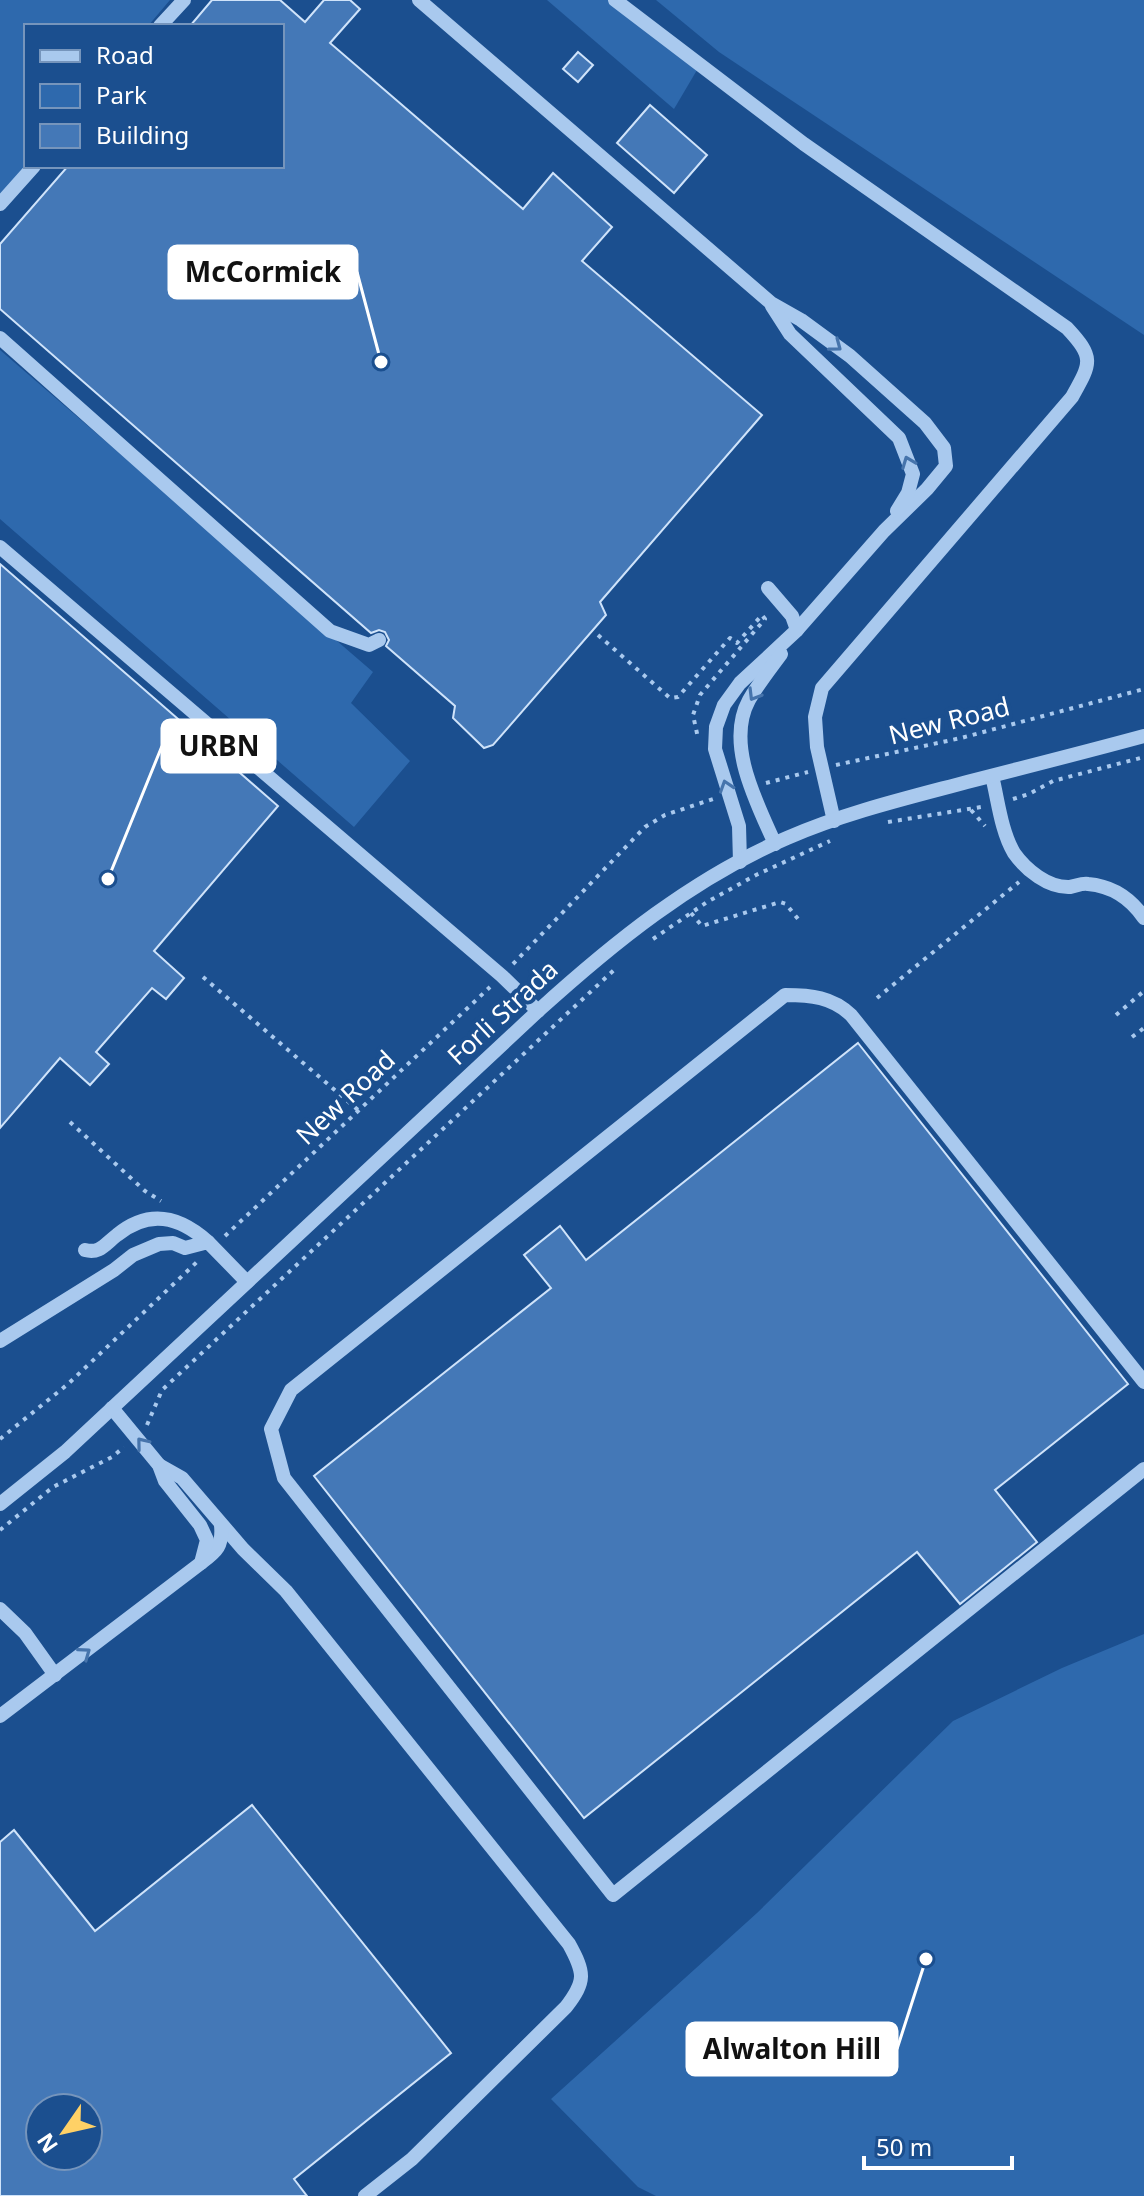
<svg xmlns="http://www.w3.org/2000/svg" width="1144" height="2196" viewBox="0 0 1144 2196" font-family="'Noto Sans',sans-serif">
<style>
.green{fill:#2e69ad}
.building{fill:#4478b7;stroke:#cfe3fa;stroke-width:2;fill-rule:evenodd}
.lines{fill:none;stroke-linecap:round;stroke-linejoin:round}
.path{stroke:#a9c9ee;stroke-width:4;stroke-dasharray:4 6;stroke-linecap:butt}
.minor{stroke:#a9c9ee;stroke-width:14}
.oneway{stroke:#4674ac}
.labels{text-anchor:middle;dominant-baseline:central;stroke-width:8;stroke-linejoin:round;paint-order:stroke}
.street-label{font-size:26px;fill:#fff;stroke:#1b4f8f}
.leader{fill:none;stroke:#fff;stroke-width:3}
.callout-dot{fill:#fff;stroke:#1b4f8f;stroke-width:3}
.callout{fill:#fff;stroke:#fff;stroke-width:3}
.callout-label{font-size:28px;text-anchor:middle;font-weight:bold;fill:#111}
</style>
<rect width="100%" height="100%" fill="#1b4f8f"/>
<g class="green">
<path d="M 0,0 L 170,0 L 148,26 L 26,26 L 26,166 L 0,197 Z"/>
<path d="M 547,0 L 609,0 L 697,70 L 674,109 Z"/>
<path d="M 656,0 L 1144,0 L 1144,335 L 719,52 Z"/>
<path d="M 0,350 L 373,672 L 351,703 L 410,761 L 354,827 L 0,519 Z"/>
<path d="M 1144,1634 L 1144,2196 L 656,2196 L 638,2187 L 551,2099 L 757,1913 L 953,1721 L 1062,1668 Z"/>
</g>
<g class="building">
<path d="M 212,0 L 280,0 L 305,22 L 324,0 L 350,0 L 360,9 L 330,43 L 523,209 L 553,173 L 612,227 L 582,261 L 762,415 L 600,602 L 606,615 L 493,745 L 484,748 L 453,718 L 455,706 L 386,646 L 389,640 L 385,632 L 379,630 L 371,633 L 0,309 L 0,244 L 68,166 L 282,166 L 282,26 L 190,26 Z"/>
<path d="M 578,52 L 593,65 L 578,82 L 563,69 Z"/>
<path d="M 650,105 L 707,155 L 674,193 L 617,143 Z"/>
<path d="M 0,564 L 278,806 L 154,951 L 184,978 L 166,999 L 152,988 L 96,1052 L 109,1064 L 90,1085 L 60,1058 L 0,1128 Z"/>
<path d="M 858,1043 L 1128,1384 L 995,1490 L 1037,1542 L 960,1604 L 917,1552 L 584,1818 L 314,1476 L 551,1288 L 524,1255 L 560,1226 L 586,1260 Z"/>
<path d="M 252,1805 L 451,2053 L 294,2179 L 307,2196 L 0,2196 L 0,1842 L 14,1830 L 95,1931 ZM 40,2108 L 88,2108 L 88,2156 L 40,2156 Z"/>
</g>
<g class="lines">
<g class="path">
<path d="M 598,635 L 670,698 L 678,697 L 730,638 L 737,643 L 762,615 L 765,619 L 700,695 L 693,715 L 698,738"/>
<path d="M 836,765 L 961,738 L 1144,689"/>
<path d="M 766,783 L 808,772"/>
<path d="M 1013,799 L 1029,794 L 1053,781 L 1144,757"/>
<path d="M 971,810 L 985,826"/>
<path d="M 888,822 L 981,807"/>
<path d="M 691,913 L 702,926 L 780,902 L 786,904 L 798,919"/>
<path d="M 653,939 L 707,902 L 756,875 L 830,841"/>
<path d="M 513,964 L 645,827 L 665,815 L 716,798"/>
<path d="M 203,977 L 358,1110"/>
<path d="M 877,998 L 1019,882"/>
<path d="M 1116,1015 L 1144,991"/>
<path d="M 1132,1037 L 1144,1028"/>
<path d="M 70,1122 L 145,1191 L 161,1201"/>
<path d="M 225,1236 L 490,987"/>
<path d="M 147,1425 L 162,1390 L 614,970"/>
<path d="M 0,1439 L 68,1384 L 198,1261"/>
<path d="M 0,1530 L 53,1487 L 112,1457 L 124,1447"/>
</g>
<g class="minor">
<path d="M 419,0 L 771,303 L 801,320 L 850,356 L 925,423 L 944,448 L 946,466 L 927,489 L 884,531 L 797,630 L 740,683 L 724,705 L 716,727 L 715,749 L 739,826 L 740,862"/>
<path d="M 615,0 L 804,144 L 1067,328 C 1095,358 1091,363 1072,397 L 822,688 L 815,717 L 817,747 L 834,821"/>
<path d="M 160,26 L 184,0"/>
<path d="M 0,204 L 34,166"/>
<path d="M 772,306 L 790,334 L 899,438 L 913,474 L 908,493 L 897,511"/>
<path d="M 0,338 L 330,631 L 369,645 L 379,640"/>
<path d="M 0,547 L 502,976 L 538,1011"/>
<path d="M 768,588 L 792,616 L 797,630"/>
<path d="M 992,776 C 998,800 1001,831 1014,853 C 1026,870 1048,888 1070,887 C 1076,886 1082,883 1088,884 C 1112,886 1131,899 1144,918"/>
<path d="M 775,844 C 757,803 725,744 749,700 C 758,684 770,669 781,654"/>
<path d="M 85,1250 C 100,1254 105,1244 117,1235 C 149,1209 179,1216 208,1242"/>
<path d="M 0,1341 L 114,1270 L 133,1255 L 159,1244 L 173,1243 L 185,1248 L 208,1242 L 247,1282"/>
<path d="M 1144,1382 L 851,1015 C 832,997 811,995 785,995 L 291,1390 L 271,1429 L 284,1478 L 613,1895 L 1144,1469"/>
<path d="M 159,1465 L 182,1478 L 243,1549 L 286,1591 L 569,1944 C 585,1973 586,1981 566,2007 L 412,2159 L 365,2196"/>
<path d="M 0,1504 L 65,1452 L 538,1011 C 613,943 693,878 787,838 C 844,813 907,798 967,782 C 1026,767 1085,752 1144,736"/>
<path d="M 201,1563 C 217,1551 223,1546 221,1525"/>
<path d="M 0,1609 L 25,1633 L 55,1675"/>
<path d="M 0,1716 L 201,1563 L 207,1540 L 200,1525 L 165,1481 L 159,1465 L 112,1408"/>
</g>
</g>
<defs><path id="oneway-chevron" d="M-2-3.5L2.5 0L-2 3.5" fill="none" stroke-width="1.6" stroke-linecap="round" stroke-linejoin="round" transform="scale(2)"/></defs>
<g class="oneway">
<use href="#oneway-chevron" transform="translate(836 346) rotate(37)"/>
<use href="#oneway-chevron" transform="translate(908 462) rotate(-111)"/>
<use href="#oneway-chevron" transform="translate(754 695) rotate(121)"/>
<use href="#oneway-chevron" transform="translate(726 786) rotate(-108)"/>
<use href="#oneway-chevron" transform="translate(142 1443) rotate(-129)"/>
<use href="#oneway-chevron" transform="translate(85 1653) rotate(-36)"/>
</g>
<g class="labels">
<g class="street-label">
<text transform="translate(949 720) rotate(-14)">New Road</text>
<text transform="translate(502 1012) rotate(-43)">Forli Strada</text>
<text transform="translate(345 1097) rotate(-43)">New Road</text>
</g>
</g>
<path class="leader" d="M381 362L357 272M108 879L162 746M926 1959L897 2049"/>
<g class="callout-dot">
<circle cx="381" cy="362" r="8"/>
<circle cx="108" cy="879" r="8"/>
<circle cx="926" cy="1959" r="8"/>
</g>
<g class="callout">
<rect x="169" y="246" width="188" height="52" rx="8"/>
<rect x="162" y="720" width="113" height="52" rx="8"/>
<rect x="687" y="2023" width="210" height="52" rx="8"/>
</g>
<g class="callout-label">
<text x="263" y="282">McCormick</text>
<text x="219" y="756">URBN</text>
<text x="792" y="2059">Alwalton Hill</text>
</g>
<rect x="24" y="24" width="260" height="144" fill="#1b4f8f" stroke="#7695bc" stroke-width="2"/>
<rect x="40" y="50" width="40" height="12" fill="#a9c9ee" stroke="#7695bc" stroke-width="2"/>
<text x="96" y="64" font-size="24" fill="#ffffff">Road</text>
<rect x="40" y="84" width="40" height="24" fill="#2e69ad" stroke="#7695bc" stroke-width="2"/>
<text x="96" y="104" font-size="24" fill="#ffffff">Park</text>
<rect x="40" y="124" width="40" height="24" fill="#4478b7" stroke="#7695bc" stroke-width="2"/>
<text x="96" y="144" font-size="24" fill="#ffffff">Building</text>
<g transform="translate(64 2132) rotate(236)"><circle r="38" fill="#1b4f8f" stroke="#7695bc" stroke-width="2"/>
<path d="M0-6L14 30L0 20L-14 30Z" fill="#ffd166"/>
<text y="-12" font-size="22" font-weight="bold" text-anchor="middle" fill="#ffffff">N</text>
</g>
<path d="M864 2156v12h148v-12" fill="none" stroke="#ffffff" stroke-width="4"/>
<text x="876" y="2156" font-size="24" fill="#ffffff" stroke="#1b4f8f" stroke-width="6" paint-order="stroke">50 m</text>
</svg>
